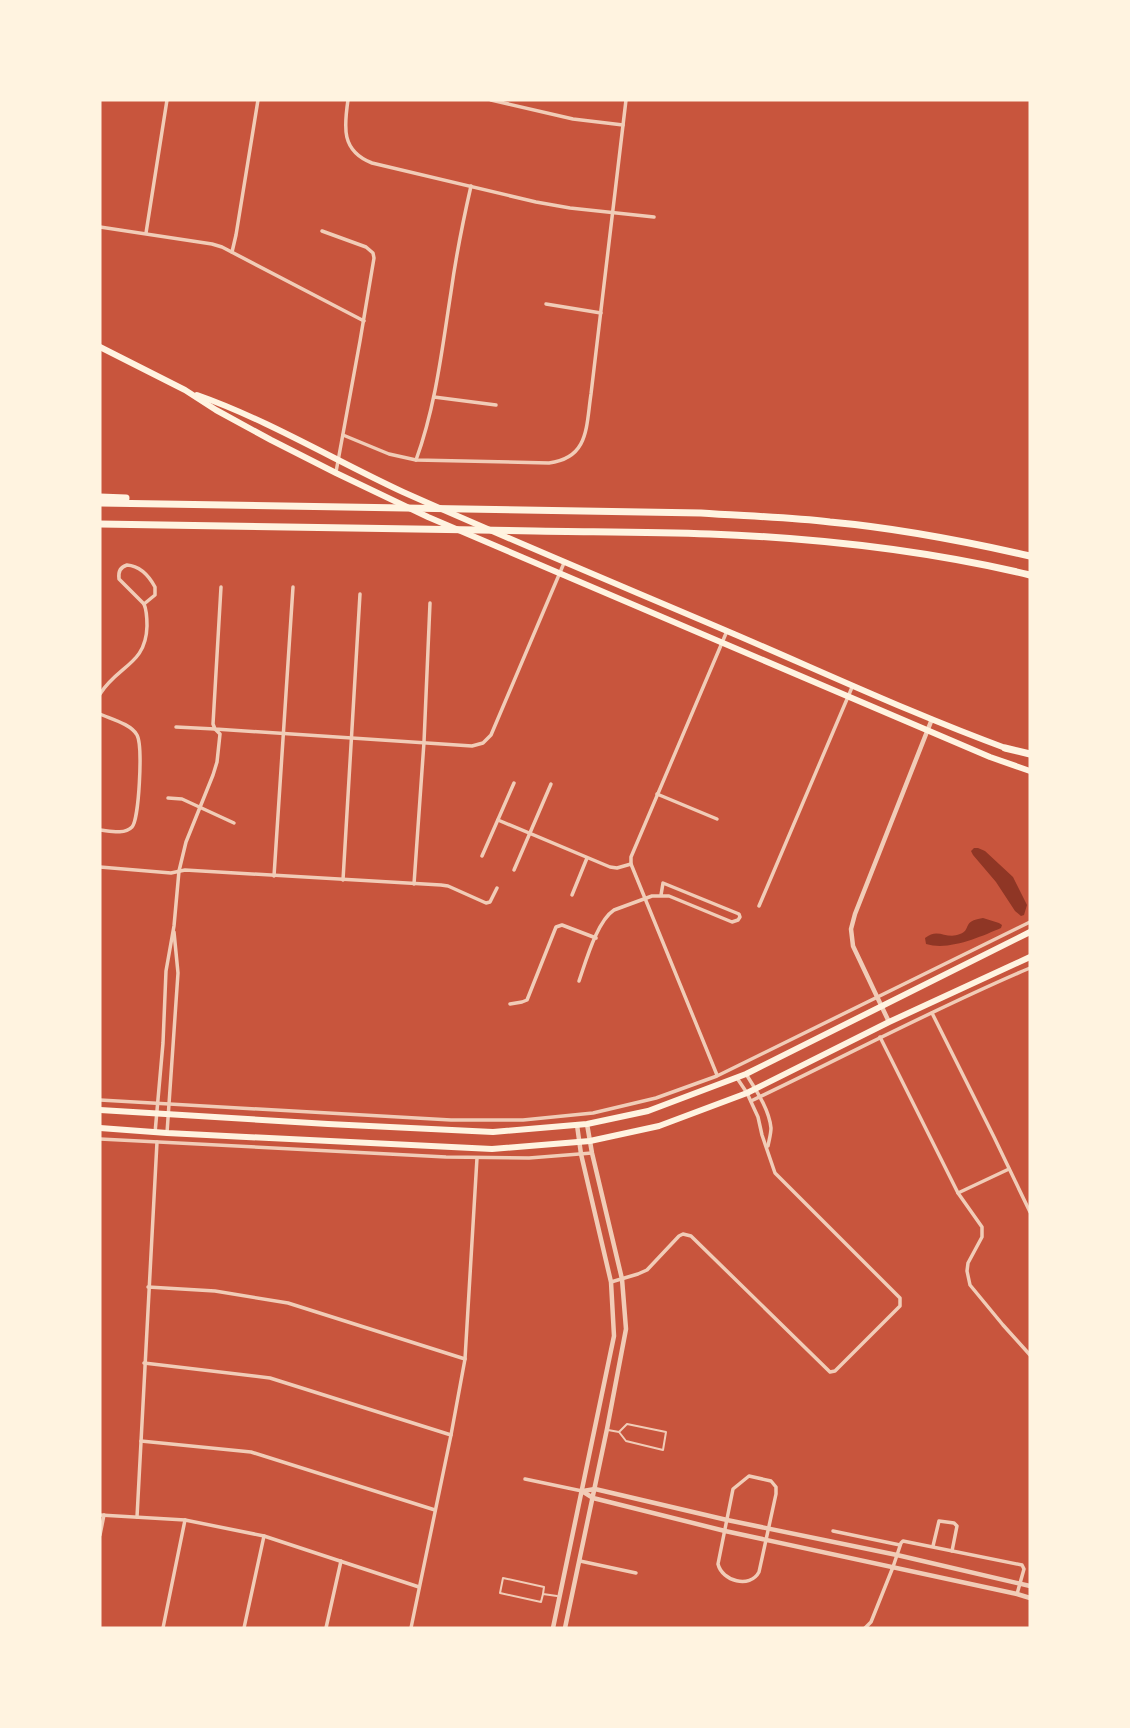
<svg xmlns="http://www.w3.org/2000/svg" width="1130" height="1728" viewBox="0 0 1130 1728" font-family="Manrope,sans-serif">
<style>
.water{fill:#8f3625}
.lines{fill:none;stroke-linecap:round;stroke-linejoin:round}
.service{stroke:#f1ccb7;stroke-width:2}
.minor{stroke:#f1ccb7;stroke-width:3.5}
.tertiary{stroke:#f1ccb7;stroke-width:4.5}
.primary{stroke:#fff3e0;stroke-width:6}
.motorway{stroke:#fff3e0;stroke-width:7}
</style>
<rect width="100%" height="100%" fill="#c8553d"/>
<g class="water">
<path d="M 974,848 L 978,848 L 985,851 L 1013,877 L 1027,905 L 1024,915 L 1021,916 L 1015,911 L 996,882 L 973,855 L 971,851 Z"/>
<path d="M 983,918 L 999,923 L 1002,925 L 1001,928 C 980,937 949,951 926,944 L 925,938 C 938,927 946,940 960,934 C 972,930 961,921 983,918 Z"/>
</g>
<g class="lines">
<g class="service">
<path d="M 608,1430 L 619,1432 L 626,1441 L 663,1450 L 666,1432 L 627,1424 L 619,1432"/>
<path d="M 543,1594 L 541,1602 L 500,1593 L 503,1578 L 544,1587 L 543,1594 L 557,1596"/>
</g>
<g class="minor">
<path d="M 348,100 C 344,127 341,151 372,163 L 536,202 L 570,208 L 654,217"/>
<path d="M 491,100 L 573,119 L 623,125"/>
<path d="M 100,227 L 212,244 L 222,247 L 364,321"/>
<path d="M 322,231 L 366,247 L 373,253 L 374,258 L 360,341 L 336,472"/>
<path d="M 146,233 L 167,100"/>
<path d="M 232,252 L 236,235 L 258,100"/>
<path d="M 546,304 L 601,313"/>
<path d="M 434,397 L 496,405"/>
<path d="M 343,435 L 389,454 L 416,460 L 549,463 C 589,458 586,427 591,394 L 626,100"/>
<path d="M 416,460 C 436,405 442,349 451,292 C 456,256 463,221 471,186"/>
<path d="M 127,565 C 141,566 149,576 155,587 L 155,595 L 144,604 L 119,579 C 118,572 120,567 127,565 Z"/>
<path d="M 221,587 L 213,724 L 215,729 L 472,746 L 483,743 L 491,735 L 564,563"/>
<path d="M 100,694 C 118,665 146,665 147,626 C 147,618 147,611 144,604"/>
<path d="M 100,714 C 111,719 131,724 137,735 C 143,746 139,820 132,827 C 124,835 110,831 100,830"/>
<path d="M 657,794 L 717,819"/>
<path d="M 168,798 L 182,799 L 234,823"/>
<path d="M 498,820 L 610,867 L 617,868 L 631,864"/>
<path d="M 482,856 L 514,783"/>
<path d="M 100,867 L 171,873 L 185,870 L 441,885 L 448,886 L 486,903 L 490,902 L 497,888"/>
<path d="M 514,870 L 551,784"/>
<path d="M 274,876 L 293,587"/>
<path d="M 343,880 L 360,594"/>
<path d="M 414,884 L 424,742 L 430,603"/>
<path d="M 572,895 L 587,858"/>
<path d="M 759,906 L 853,685"/>
<path d="M 579,981 C 586,961 597,921 614,910 L 652,896 L 669,896 L 732,922 L 738,920 L 740,917 L 739,914 L 663,883 L 661,895"/>
<path d="M 510,1004 L 522,1002 L 527,1000 L 556,927 L 562,925 L 596,938"/>
<path d="M 932,1013 L 994,1137 L 1030,1212"/>
<path d="M 880,1037 L 958,1193 L 982,1227 L 982,1237 L 968,1263 L 967,1271 L 970,1285 L 1003,1325 L 1030,1355"/>
<path d="M 746,1074 C 756,1090 769,1109 771,1128 C 771,1134 769,1140 768,1146"/>
<path d="M 717,1075 L 631,864 L 631,857 L 727,631"/>
<path d="M 100,1100 L 451,1120 L 523,1120 L 593,1113 L 656,1098 L 717,1076 L 1030,922"/>
<path d="M 751,1101 C 844,1057 935,1008 1030,968"/>
<path d="M 155,1133 L 163,1043 L 166,971 L 174,926 L 179,871 L 186,842 L 213,775 L 217,762 L 220,734 L 215,729 L 176,727"/>
<path d="M 167,1133 L 178,973 L 174,932"/>
<path d="M 100,1139 L 446,1157 L 529,1158 L 592,1153"/>
<path d="M 958,1193 L 1009,1169"/>
<path d="M 611,1282 L 638,1274 L 647,1270 L 679,1236 L 683,1234 L 691,1236 L 830,1372 L 835,1371 L 900,1306 L 900,1298 L 775,1173 L 762,1135 L 758,1117 L 747,1093 L 737,1078"/>
<path d="M 148,1287 L 215,1291 L 288,1303 L 465,1359"/>
<path d="M 144,1363 L 270,1378 L 451,1435"/>
<path d="M 141,1441 L 251,1452 L 435,1510"/>
<path d="M 749,1476 L 771,1481 L 776,1487 L 776,1494 L 759,1572 C 750,1589 722,1581 718,1564 L 733,1489 Z"/>
<path d="M 525,1479 L 582,1491"/>
<path d="M 100,1515 L 185,1520 L 264,1536 L 419,1587"/>
<path d="M 137,1517 L 157,1142"/>
<path d="M 833,1531 L 900,1545"/>
<path d="M 100,1535 L 104,1515"/>
<path d="M 933,1546 L 939,1521 L 954,1523 L 957,1526 L 952,1551"/>
<path d="M 580,1561 L 636,1573"/>
<path d="M 163,1628 L 185,1520"/>
<path d="M 244,1628 L 264,1536"/>
<path d="M 326,1628 L 341,1561"/>
<path d="M 411,1628 L 451,1435 L 465,1359 L 477,1158"/>
<path d="M 865,1628 L 871,1622 L 893,1567 L 901,1543 L 903,1541 L 1022,1565 L 1024,1569 L 1017,1594"/>
</g>
<g class="tertiary">
<path d="M 889,1022 L 853,946 L 851,929 L 855,914 L 932,719"/>
<path d="M 582,1491 L 593,1498 L 725,1531 L 1017,1594 L 1030,1598"/>
<path d="M 583,1491 L 595,1489 L 727,1520 L 897,1555 L 1030,1586"/>
<path d="M 553,1628 L 614,1336 L 611,1282 L 581,1154 L 577,1125"/>
<path d="M 565,1628 L 607,1429 L 626,1329 L 622,1279 L 592,1153 L 587,1124"/>
</g>
<g class="primary">
<path d="M 100,347 L 185,390 L 216,410 L 271,440 L 336,473 L 428,517 L 990,757 L 1030,771"/>
<path d="M 197,395 C 268,420 334,460 403,492 C 513,541 624,587 734,634 C 825,673 915,715 1008,749"/>
<path d="M 100,1110 L 328,1124 L 493,1132 L 587,1124 L 648,1111 L 746,1074 L 1030,932"/>
<path d="M 100,1128 L 167,1133 L 492,1149 L 590,1141 L 659,1126 L 747,1093 L 889,1022 L 1030,957"/>
</g>
<g class="motorway">
<path d="M 100,497 L 126,498"/>
<path d="M 100,503 L 701,513 C 744,516 787,517 830,522 C 897,528 964,541 1030,556"/>
<path d="M 100,524 C 245,525 390,528 535,531 C 593,532 652,532 710,534 C 818,538 925,550 1030,575"/>
<path d="M 1005,748 L 1030,754"/>
</g>
</g>
<rect width="1130" height="1728" fill="none" stroke="#fff3e0" stroke-width="203"/>
</svg>
